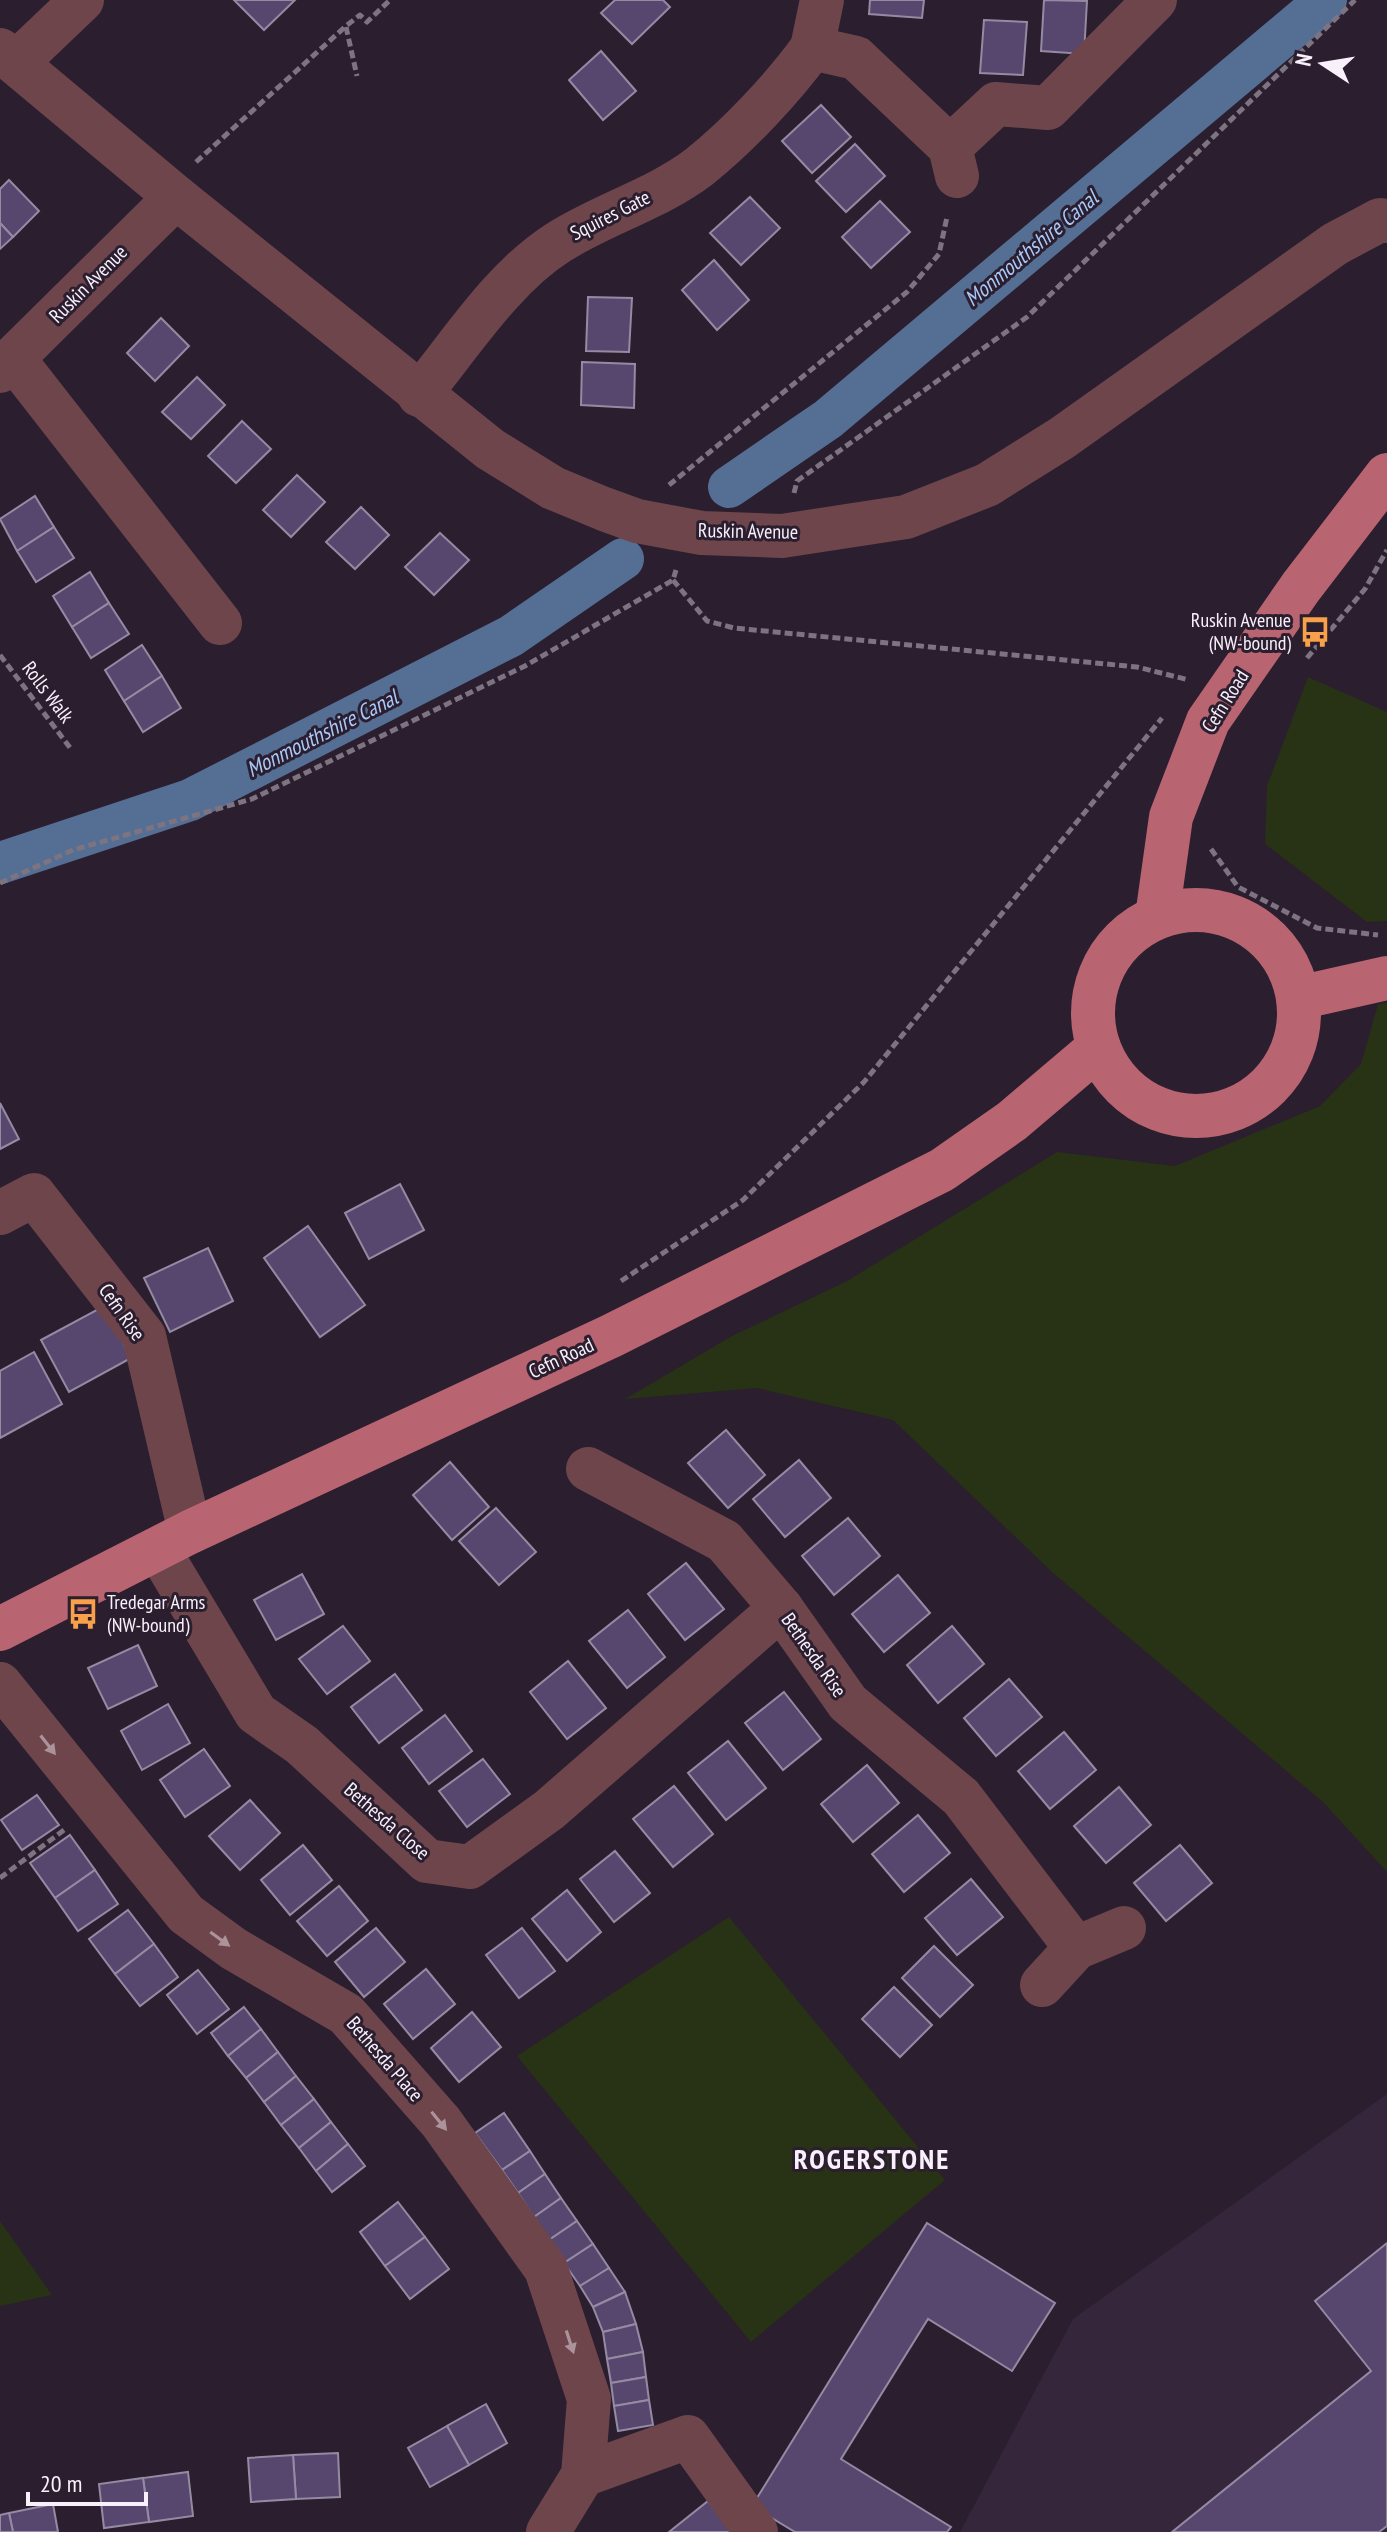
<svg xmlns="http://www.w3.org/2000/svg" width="1387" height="2532" viewBox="0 0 1387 2532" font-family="'PT Sans Narrow',sans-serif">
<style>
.built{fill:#36263c}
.green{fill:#283215}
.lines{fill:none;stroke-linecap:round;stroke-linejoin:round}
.canal{stroke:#556e94;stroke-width:42}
.building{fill:#57476f;stroke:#948ba3;stroke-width:2}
.path{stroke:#7d7381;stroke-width:5;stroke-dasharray:8 4;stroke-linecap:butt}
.minor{stroke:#6e454b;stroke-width:44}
.major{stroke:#b86471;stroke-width:44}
.oneway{fill:#ac929a}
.labels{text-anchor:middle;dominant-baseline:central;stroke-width:6;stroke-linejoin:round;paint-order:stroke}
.street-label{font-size:20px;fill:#f8f0fb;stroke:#2a1e2f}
.poi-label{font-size:20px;fill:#f8f0fb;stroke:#2a1e2f;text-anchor:end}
.water-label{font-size:22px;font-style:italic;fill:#a8c9fa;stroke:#2a1e2f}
.district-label{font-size:28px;font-weight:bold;letter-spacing:2px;fill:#f8f0fb;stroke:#2a1e2f}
</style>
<rect width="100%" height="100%" fill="#2a1e2f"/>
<path class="built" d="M 1387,2094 L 1387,2532 L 960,2532 L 1073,2319 Z"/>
<g class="green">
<path d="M 1308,677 L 1387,712 L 1387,921 L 1367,922 L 1265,844 L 1267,786 Z"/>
<path d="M 1387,1003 L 1387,1872 L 1323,1802 L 1053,1573 L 893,1420 L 757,1388 L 625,1399 L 732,1336 L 847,1281 L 1057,1152 L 1175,1166 L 1320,1106 L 1361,1064 L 1378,1004 Z"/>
<path d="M 729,1917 L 945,2180 L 751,2342 L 517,2056 Z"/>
<path d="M 0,2221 L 52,2295 L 0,2306 Z"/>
</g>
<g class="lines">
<g class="canal">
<path d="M 729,487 L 828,419 L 1326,0"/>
<path d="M 0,863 L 190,800 L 511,636 L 623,559"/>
</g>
</g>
<g class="building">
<path d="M 234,0 L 295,0 L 264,30 Z"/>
<path d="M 615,0 L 663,0 L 670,7 L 632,44 L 601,13 Z"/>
<path d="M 870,0 L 924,0 L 922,18 L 869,14 Z"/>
<path d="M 1044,0 L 1087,1 L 1084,54 L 1041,51 Z"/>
<path d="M 984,20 L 1027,22 L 1023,75 L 980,73 Z"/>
<path d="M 601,51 L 636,91 L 603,120 L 569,80 Z"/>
<path d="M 821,105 L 851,137 L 812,173 L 782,141 Z"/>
<path d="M 855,144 L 885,176 L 846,212 L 816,181 Z"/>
<path d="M 9,180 L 39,211 L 13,237 L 0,223 L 0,189 Z"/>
<path d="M 750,197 L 780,228 L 741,265 L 710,233 Z"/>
<path d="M 880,201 L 910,232 L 871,268 L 842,237 Z"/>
<path d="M 0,223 L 13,237 L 0,249 Z"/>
<path d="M 714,260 L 749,300 L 717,330 L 682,290 Z"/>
<path d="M 588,297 L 632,298 L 629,352 L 586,351 Z"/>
<path d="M 161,318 L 189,346 L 155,381 L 127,353 Z"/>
<path d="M 582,362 L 635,364 L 634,408 L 581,405 Z"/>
<path d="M 197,377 L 225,405 L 191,439 L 162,412 Z"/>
<path d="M 242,421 L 271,449 L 236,483 L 208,456 Z"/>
<path d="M 297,475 L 325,502 L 291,537 L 263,510 Z"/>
<path d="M 35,496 L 54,527 L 17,551 L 0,519 Z"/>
<path d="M 361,507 L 389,535 L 355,569 L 326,542 Z"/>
<path d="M 54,527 L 74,558 L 36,582 L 17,551 Z"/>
<path d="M 440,533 L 469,560 L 434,595 L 405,567 Z"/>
<path d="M 90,572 L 109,603 L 72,627 L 53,596 Z"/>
<path d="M 109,603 L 129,634 L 91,658 L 72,627 Z"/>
<path d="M 142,645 L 162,676 L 124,701 L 105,670 Z"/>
<path d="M 162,676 L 181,708 L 143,732 L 124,701 Z"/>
<path d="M 0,1103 L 19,1139 L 0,1149 Z"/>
<path d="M 400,1184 L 424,1230 L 369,1259 L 345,1213 Z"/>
<path d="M 308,1226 L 365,1305 L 320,1337 L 264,1258 Z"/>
<path d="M 208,1248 L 233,1301 L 170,1332 L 144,1278 Z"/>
<path d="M 104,1306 L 131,1358 L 69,1392 L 41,1340 Z"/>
<path d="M 34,1352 L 62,1404 L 0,1438 L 0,1371 Z"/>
<path d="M 726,1430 L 765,1475 L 728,1508 L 688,1463 Z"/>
<path d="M 799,1460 L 831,1498 L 785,1537 L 753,1499 Z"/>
<path d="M 450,1462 L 489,1507 L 452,1540 L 413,1495 Z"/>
<path d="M 496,1508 L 536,1552 L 499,1585 L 459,1541 Z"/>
<path d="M 848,1518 L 880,1556 L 834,1595 L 802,1556 Z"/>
<path d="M 686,1563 L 724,1609 L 685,1640 L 648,1594 Z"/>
<path d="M 302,1574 L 324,1614 L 276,1640 L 254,1600 Z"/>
<path d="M 898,1575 L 930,1613 L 884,1652 L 852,1614 Z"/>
<path d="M 628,1610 L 665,1657 L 627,1688 L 589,1641 Z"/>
<path d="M 343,1626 L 370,1661 L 327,1694 L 299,1659 Z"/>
<path d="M 952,1626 L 984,1664 L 938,1703 L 907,1665 Z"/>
<path d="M 138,1645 L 157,1686 L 108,1709 L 88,1668 Z"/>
<path d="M 568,1661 L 606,1708 L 567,1739 L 530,1692 Z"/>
<path d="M 395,1674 L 422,1710 L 379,1743 L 351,1707 Z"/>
<path d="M 1009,1679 L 1042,1717 L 996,1756 L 964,1718 Z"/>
<path d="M 784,1692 L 821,1739 L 783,1770 L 745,1723 Z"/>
<path d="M 168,1704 L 190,1743 L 142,1770 L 121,1731 Z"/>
<path d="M 445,1715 L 472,1751 L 429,1784 L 402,1748 Z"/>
<path d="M 1064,1732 L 1096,1770 L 1050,1809 L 1018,1771 Z"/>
<path d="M 728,1741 L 766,1788 L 726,1820 L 688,1773 Z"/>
<path d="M 204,1749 L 230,1786 L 185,1817 L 160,1780 Z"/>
<path d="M 483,1759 L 510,1794 L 467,1827 L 439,1791 Z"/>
<path d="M 867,1765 L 899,1803 L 853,1842 L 821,1804 Z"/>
<path d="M 674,1786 L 713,1834 L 673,1867 L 633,1819 Z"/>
<path d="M 1119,1787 L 1151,1825 L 1106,1863 L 1074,1826 Z"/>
<path d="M 37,1795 L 59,1825 L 22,1850 L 1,1820 Z"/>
<path d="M 250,1800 L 280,1833 L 240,1870 L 209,1836 Z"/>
<path d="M 918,1815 L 950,1853 L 904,1892 L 872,1854 Z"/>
<path d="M 70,1835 L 95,1870 L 55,1898 L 30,1863 Z"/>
<path d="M 303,1845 L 332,1880 L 290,1915 L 261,1880 Z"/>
<path d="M 1180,1845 L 1212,1883 L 1166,1921 L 1134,1883 Z"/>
<path d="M 615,1851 L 650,1893 L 614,1922 L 580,1879 Z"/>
<path d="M 95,1870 L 118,1904 L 78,1931 L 55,1898 Z"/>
<path d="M 971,1879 L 1003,1917 L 957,1955 L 925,1918 Z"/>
<path d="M 339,1886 L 368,1921 L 327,1956 L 297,1921 Z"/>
<path d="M 567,1890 L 601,1932 L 567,1961 L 532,1919 Z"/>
<path d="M 128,1910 L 154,1944 L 115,1974 L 89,1939 Z"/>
<path d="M 376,1928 L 405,1962 L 364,1997 L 335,1962 Z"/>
<path d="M 522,1928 L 555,1971 L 519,1998 L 486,1955 Z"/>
<path d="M 154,1944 L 178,1977 L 140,2006 L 115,1974 Z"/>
<path d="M 934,1946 L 973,1985 L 940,2017 L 902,1978 Z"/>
<path d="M 426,1969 L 455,2004 L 413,2039 L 384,2004 Z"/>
<path d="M 198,1970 L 229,2009 L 197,2034 L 167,1995 Z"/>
<path d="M 894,1987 L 932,2025 L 900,2057 L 862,2019 Z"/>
<path d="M 244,2007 L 261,2029 L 228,2056 L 211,2033 Z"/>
<path d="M 472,2012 L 501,2047 L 459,2082 L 431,2048 Z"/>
<path d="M 261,2029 L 278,2052 L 246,2078 L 228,2056 Z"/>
<path d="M 278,2052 L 296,2076 L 264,2102 L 246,2078 Z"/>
<path d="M 296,2076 L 314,2099 L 281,2125 L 264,2102 Z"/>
<path d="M 314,2099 L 331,2122 L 299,2148 L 281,2125 Z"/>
<path d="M 504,2113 L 530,2151 L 502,2170 L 475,2133 Z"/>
<path d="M 331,2122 L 348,2144 L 316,2171 L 299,2148 Z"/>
<path d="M 348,2144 L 365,2166 L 332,2192 L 316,2171 Z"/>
<path d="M 530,2151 L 545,2174 L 518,2193 L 502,2170 Z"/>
<path d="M 545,2174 L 561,2198 L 534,2217 L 518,2193 Z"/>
<path d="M 561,2198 L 577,2221 L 549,2240 L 534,2217 Z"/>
<path d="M 398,2202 L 425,2237 L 385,2266 L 360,2232 Z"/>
<path d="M 577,2221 L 593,2244 L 564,2263 L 549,2240 Z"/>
<path d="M 927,2223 L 1055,2303 L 1012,2371 L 928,2319 L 841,2459 L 951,2527 L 947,2532 L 795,2532 L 752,2506 Z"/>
<path d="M 425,2237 L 449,2269 L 410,2299 L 385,2266 Z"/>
<path d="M 1387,2243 L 1387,2526 L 1379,2532 L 1172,2532 L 1371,2371 L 1315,2301 Z"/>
<path d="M 593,2244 L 609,2268 L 580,2286 L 564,2263 Z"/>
<path d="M 609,2268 L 625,2292 L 593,2307 L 580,2286 Z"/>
<path d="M 625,2292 L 636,2324 L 603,2332 L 593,2307 Z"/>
<path d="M 636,2324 L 643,2352 L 607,2359 L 603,2332 Z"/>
<path d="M 643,2352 L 646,2377 L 611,2383 L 607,2359 Z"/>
<path d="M 646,2377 L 649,2400 L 614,2406 L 611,2383 Z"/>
<path d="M 649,2400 L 653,2425 L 618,2431 L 614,2406 Z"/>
<path d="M 486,2404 L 507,2443 L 469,2465 L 447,2426 Z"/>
<path d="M 447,2426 L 469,2465 L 430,2487 L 408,2448 Z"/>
<path d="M 338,2453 L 340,2497 L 296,2499 L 293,2455 Z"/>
<path d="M 293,2455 L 296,2499 L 251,2502 L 248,2458 Z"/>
<path d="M 188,2472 L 193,2516 L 149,2522 L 143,2478 Z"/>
<path d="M 143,2478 L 149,2522 L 104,2528 L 99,2484 Z"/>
<path d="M 708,2501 L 733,2532 L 669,2532 Z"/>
<path d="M 53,2504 L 58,2532 L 13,2532 L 9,2513 Z"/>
<path d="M 9,2513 L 13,2532 L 0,2532 L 0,2515 Z"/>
</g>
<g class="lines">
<g class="path">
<path d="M 346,27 L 357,76"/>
<path d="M 196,162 L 346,26 L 360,15 L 367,22 L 390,0"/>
<path d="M 669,485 L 907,292 L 939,254 L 947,217"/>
<path d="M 794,493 L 797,481 L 1027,317 L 1355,0"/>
<path d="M 673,580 L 707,621 L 734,628 L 1137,667 L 1189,680"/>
<path d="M 0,655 L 71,749"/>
<path d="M 1307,658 L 1365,589 L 1387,550"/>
<path d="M 1211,849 L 1238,887 L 1317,928 L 1378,935"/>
<path d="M 0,883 L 73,850 L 252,799 L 525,666 L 673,580 L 676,570"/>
<path d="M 621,1281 L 743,1200 L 864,1082 L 1162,718"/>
<path d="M 0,1878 L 64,1830"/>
</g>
<g class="minor">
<path d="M 822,0 L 812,48 L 856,58 L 950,147 L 957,176"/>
<path d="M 0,50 L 176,197 L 490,449 L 553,488 L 604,509 L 637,521 L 702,533 L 782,536 L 906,517 L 987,485 L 1062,438 L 1335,244 L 1380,220 L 1387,221"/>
<path d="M 16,63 L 82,0"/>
<path d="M 950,147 L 996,104 L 1048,108 L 1155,0"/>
<path d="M 13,358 L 220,623"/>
<path d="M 0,371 L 176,197"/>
<path d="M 419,395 C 461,344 502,278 559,242 C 603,214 657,199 699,167 C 738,136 783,88 812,48"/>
<path d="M 0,1213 L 34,1195 L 144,1336 L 190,1532"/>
<path d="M 588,1469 L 724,1541 L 781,1608 L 848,1703 L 961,1797 L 1076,1948"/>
<path d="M 158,1549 L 256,1713 L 302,1745 L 427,1861 L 470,1867 L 549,1810 L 781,1608"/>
<path d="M 0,1684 L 186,1914 L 234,1949 L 346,2014 L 441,2122 L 546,2269 L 589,2399 L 583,2475 L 548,2532"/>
<path d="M 1042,1985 L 1076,1948 L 1124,1928"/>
<path d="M 583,2475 L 688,2437 L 756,2532"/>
</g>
<g class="major">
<circle cx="1196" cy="1013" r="103"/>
<path d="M 1157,917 L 1171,817 L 1208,721 L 1301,587 L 1387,475"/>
<path d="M 1298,998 L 1387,978"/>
<path d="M 0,1629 L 190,1532 L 611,1336 L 942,1170 L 1012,1121 L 1098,1048"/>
</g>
</g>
<defs><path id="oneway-solid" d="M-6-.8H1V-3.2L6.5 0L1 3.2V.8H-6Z" transform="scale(2)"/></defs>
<g class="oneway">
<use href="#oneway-solid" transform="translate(48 1745) rotate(52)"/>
<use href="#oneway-solid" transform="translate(220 1939) rotate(36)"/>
<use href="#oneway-solid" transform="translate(439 2121) rotate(51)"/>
<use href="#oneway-solid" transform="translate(570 2342) rotate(72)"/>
</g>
<defs>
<symbol id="bus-bare" viewBox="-9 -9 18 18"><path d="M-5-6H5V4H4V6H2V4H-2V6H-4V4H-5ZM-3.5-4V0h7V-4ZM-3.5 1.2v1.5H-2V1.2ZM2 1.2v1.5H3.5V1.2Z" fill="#f8a14a" stroke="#2a1e2f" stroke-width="2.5" paint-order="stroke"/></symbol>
</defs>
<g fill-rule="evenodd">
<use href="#bus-bare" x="1293" y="610" width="44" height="44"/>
<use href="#bus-bare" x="61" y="1592" width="44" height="44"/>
</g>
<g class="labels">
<g class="street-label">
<text transform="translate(610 215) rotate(-27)">Squires Gate</text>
<text transform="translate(88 284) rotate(-45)">Ruskin Avenue</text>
<text transform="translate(748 531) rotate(1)">Ruskin Avenue</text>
<text transform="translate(48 692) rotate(53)">Rolls Walk</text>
<text transform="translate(1225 701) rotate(-58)">Cefn Road</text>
<text transform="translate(122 1312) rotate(55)">Cefn Rise</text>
<text transform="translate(561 1358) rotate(-25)">Cefn Road</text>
<text transform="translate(814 1655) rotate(55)">Bethesda Rise</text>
<text transform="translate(387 1821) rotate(41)">Bethesda Close</text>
<text transform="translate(385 2059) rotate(49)">Bethesda Place</text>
</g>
<g class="poi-label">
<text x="1291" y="620">Ruskin Avenue<tspan x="1291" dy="23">(NW-bound)</tspan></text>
<text x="107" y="1602" text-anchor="start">Tredegar Arms<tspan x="107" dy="23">(NW-bound)</tspan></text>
</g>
<g class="water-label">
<text transform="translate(1031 248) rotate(-40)">Monmouthshire Canal</text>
<text transform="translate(322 733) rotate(-27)">Monmouthshire Canal</text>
</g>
<g class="district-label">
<text x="872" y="2158">ROGERSTONE</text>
</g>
</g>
<g transform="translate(1323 64) rotate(282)" stroke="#2a1e2f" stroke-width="6" paint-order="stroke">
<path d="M0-6L14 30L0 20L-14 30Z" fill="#f8f0fb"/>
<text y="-12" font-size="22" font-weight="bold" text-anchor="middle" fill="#f8f0fb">N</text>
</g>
<path d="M28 2492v12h118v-12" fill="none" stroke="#f8f0fb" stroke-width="4"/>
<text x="40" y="2492" font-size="24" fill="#f8f0fb" stroke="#2a1e2f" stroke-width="6" paint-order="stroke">20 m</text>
</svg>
